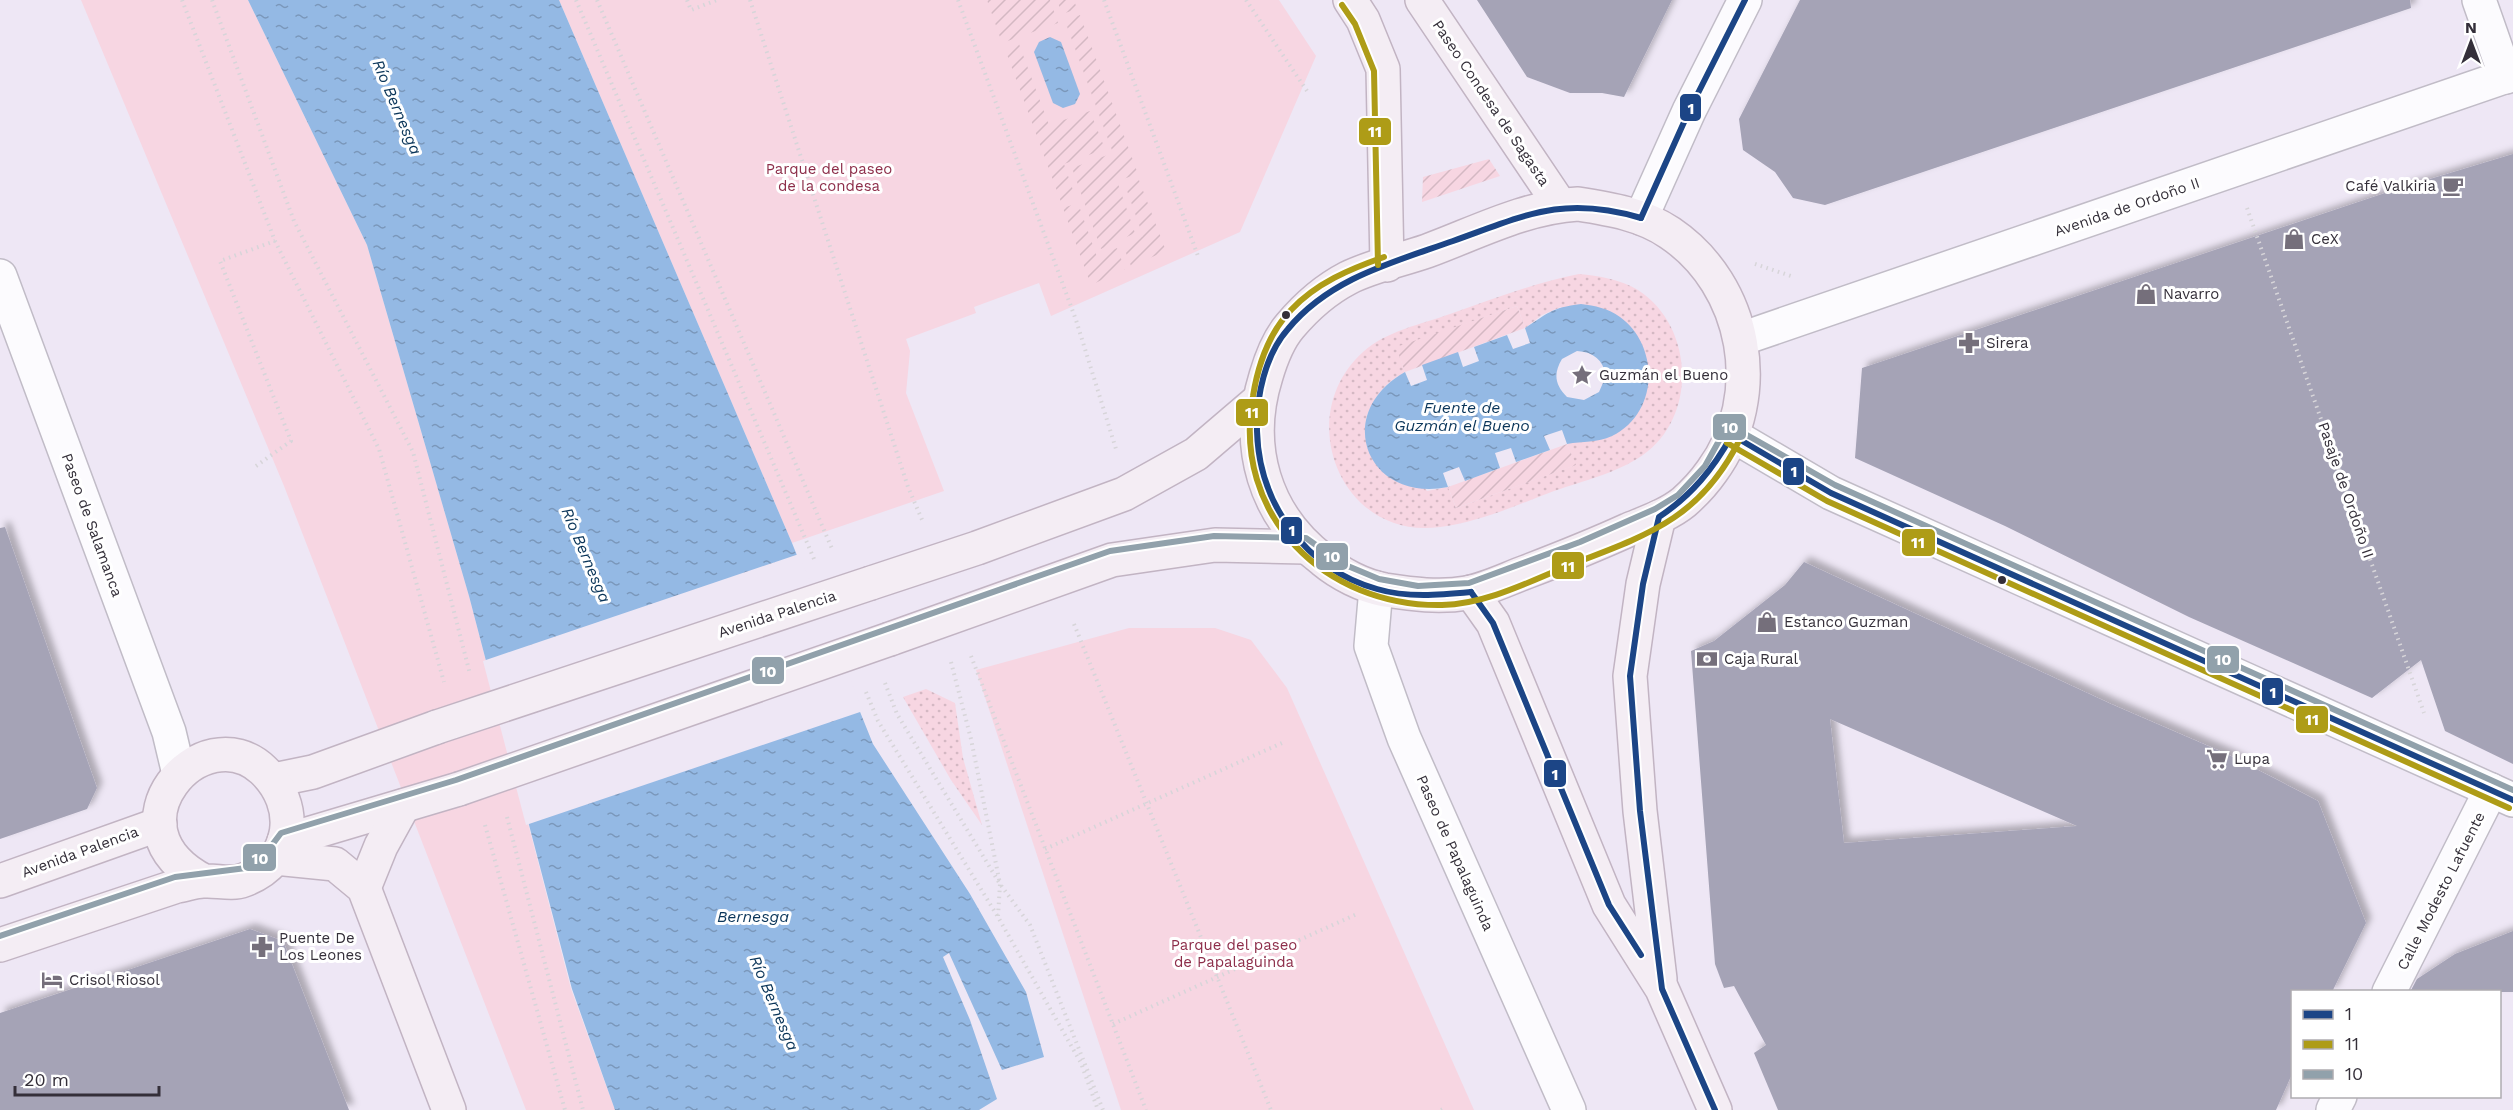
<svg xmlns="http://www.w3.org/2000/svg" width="2513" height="1110" viewBox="0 0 2513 1110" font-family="'Work Sans',sans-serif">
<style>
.grass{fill:url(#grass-dots);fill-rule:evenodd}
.park{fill:#f7d6e2}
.garden{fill:url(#garden-furrows)}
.water{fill:url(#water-ripples);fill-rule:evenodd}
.pier{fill:#eee7f5}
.building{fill:#a5a3b6;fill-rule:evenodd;filter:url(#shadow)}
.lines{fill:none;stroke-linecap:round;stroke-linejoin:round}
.pedestrian-casing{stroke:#c1bcc7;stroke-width:36}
.minor-casing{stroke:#c1bcc7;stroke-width:36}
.tertiary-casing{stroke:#c1bcc7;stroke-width:36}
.primary-casing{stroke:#c2b4c3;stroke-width:36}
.path{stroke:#d7d5d9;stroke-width:4;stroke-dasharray:1.5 4.5;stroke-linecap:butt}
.pedestrian{stroke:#fcfbfe;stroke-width:33}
.minor{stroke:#fcfbfe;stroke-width:33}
.tertiary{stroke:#fcfbfe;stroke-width:33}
.primary{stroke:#f4edf4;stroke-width:33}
.primary-bridge-casing{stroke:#c2b4c3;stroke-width:36;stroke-linecap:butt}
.primary-bridge{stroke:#f4edf4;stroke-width:33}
.bus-1-casing{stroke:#fff;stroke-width:10}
.bus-2-casing{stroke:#fff;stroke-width:10}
.bus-3-casing{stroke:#fff;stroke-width:10}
.bus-1{stroke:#1c4586;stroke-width:6}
.bus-2{stroke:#ae9c17;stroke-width:6}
.bus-3{stroke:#91a1ab;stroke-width:6}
.bus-dot{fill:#342f39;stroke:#fff;stroke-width:2}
.labels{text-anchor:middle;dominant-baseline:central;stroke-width:6;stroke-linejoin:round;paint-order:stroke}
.street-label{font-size:15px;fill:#342f39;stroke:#fff}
.park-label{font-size:15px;fill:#8d2e4a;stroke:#fff}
.poi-label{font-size:15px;fill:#342f39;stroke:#fff;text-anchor:start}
.water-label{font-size:16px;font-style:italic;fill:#0a3559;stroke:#fff}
.line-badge{stroke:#fff;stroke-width:2}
.badge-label{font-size:16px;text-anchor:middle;font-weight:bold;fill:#fff}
</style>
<defs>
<pattern id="grass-dots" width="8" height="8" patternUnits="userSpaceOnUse" patternTransform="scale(1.5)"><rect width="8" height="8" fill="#f7d6e2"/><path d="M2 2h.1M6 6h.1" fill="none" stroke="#d4b8c3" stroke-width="1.8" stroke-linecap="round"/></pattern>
<pattern id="garden-furrows" width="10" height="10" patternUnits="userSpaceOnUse" patternTransform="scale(1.5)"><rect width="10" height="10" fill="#f7d6e2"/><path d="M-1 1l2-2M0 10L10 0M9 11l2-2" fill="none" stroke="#d4b8c3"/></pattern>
<pattern id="water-ripples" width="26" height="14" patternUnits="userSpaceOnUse" patternTransform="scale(1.5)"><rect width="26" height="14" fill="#94b9e4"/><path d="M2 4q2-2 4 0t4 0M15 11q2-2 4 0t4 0" fill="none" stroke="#7a97ba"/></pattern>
<filter id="shadow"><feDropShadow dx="5.5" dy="-5.5" stdDeviation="3" flood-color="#0004"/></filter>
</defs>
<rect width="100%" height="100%" fill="#eee7f5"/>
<g class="grass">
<path d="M 1579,274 C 1599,276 1620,279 1638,290 C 1694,326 1698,416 1643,455 C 1617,473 1583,481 1554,491 C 1517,505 1479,522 1440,527 C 1342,541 1291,417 1363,352 C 1386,331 1422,324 1450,314 C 1493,299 1534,283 1579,274 ZM 1517,306 L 1525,328 L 1542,315 L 1561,307 L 1641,408 L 1567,444 L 1575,465 L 1456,508 L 1448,487 L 1427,491 L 1366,419 C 1374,396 1384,384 1405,372 L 1397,348 Z"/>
<path d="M 926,689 L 955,703 L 963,758 L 982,825 L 951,780 L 903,697 Z"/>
</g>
<g class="park">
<path d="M 81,0 L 248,0 L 367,245 L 469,596 L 571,989 L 615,1110 L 526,1110 L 284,486 Z"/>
<path d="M 559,0 L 1279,0 L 1316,56 L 1240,232 L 1051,316 L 1039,283 L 974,307 L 976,313 L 906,339 L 910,351 L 906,393 L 944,491 L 792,543 Z"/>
<path d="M 1129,628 L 1215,628 L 1251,640 L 1287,688 L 1474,1110 L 1121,1110 L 976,670 Z"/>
</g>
<g class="garden">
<path d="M 987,0 L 1050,0 L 1058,23 L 1002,43 Z"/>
<path d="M 1057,0 L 1074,0 L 1077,9 L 1062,14 Z"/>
<path d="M 1080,15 L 1138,174 L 1117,181 L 1135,233 L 1101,249 L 1072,168 L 1113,153 L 1065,21 Z"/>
<path d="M 1019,44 L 1049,125 L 1090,111 L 1105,149 L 1064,164 L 1075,196 L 1061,202 L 1005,49 Z"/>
<path d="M 1489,159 L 1500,176 L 1422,202 L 1423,177 Z"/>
<path d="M 1139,180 L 1166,251 L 1131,266 L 1123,245 L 1143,236 L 1125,185 Z"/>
<path d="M 1078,203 L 1097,257 L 1117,248 L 1125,269 L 1091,285 L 1063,208 Z"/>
<path d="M 1517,306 L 1525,328 L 1405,372 L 1396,347 Z"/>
<path d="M 1567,444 L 1576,465 L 1456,508 L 1448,487 Z"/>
</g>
<g class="water">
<path d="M 248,0 L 559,0 L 792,543 L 873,744 L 970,894 L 1026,992 L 1044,1057 L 1002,1070 L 949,953 L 943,957 L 970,1020 L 997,1099 L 979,1110 L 615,1110 L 572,989 L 469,596 L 367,245 Z"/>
<path d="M 1050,37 L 1061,42 L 1080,94 L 1075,104 L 1063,108 L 1053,103 L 1034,52 L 1039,42 Z"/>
<path d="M 1581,304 C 1595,306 1608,308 1620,317 C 1660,346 1659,413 1612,436 C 1597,443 1583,441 1567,444 L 1562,430 L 1544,436 L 1550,450 L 1516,462 L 1511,448 L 1495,453 L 1500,468 L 1465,481 L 1459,467 L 1443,473 L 1448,487 C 1366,503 1332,413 1405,372 L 1411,386 L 1427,380 L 1422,365 L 1458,352 L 1463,367 L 1479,361 L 1474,347 L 1507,335 L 1513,349 L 1530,343 L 1525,328 C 1549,313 1550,308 1581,304 ZM 1577,351 C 1594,352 1603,360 1606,376 L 1599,392 L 1584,400 L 1567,397 C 1555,385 1553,374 1562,359 Z"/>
</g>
<path class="pier" d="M 799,554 L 863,711 L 526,825 L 483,661 Z"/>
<g class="building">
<path d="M 1477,0 L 1672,0 L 1624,97 L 1602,93 L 1570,93 L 1527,77 Z"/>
<path d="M 1800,0 L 2410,0 L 2411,8 L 1825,205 L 1793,198 L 1775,172 L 1743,150 L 1739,119 Z"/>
<path d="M 2513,154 L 2513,764 L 2445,731 L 2421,660 L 2372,698 L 2189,617 L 2005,526 L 1855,458 L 1862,368 L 2397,189 Z"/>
<path d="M 5,527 L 97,788 L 87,809 L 0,839 L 0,528 Z"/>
<path d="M 1804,562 L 2111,704 L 2229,755 L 2318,801 L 2366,923 L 2332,992 L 2292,992 L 2292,1074 L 2276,1110 L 1778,1110 L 1754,1053 L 1766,1045 L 1734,986 L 1724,988 L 1715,964 L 1691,651 L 1714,641 L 1785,585 ZM 1830,719 L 2077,826 L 1844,843 Z"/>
<path d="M 250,929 L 283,941 L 349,1110 L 0,1110 L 0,1013 Z"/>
<path d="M 2513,931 L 2513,992 L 2410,992 L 2417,979 L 2455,954 Z"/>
</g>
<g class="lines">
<defs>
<path id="pedestrian" d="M 2479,0 L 2506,77"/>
<g id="minor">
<path d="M 0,276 L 169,732 L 179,774"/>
<path d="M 1741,339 L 2513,74"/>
<path d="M 1376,588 L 1371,646 L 1404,738 L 1569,1110"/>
<path d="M 2389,992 L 2491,790"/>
<path d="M 2333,1110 L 2340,1096"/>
</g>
<g id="tertiary">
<path d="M 1641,218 L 1689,111 L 1745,0"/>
<path d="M 1732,435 L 1831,493 L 2513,800"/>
</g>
<g id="primary">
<path d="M 1350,0 L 1363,20 L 1383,69 L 1387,265"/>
<path d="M 1422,0 L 1560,205"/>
<path d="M 1578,204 C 1610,209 1642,214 1670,233 C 1747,285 1767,396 1712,471 C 1705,481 1693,494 1684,502 C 1668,515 1647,522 1628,530 C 1595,545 1560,559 1526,572 C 1507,579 1487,589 1467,593 C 1439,598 1412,594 1385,590 C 1363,586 1340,574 1323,560 C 1264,515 1244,446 1266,376 C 1271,359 1278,340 1290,326 C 1306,307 1325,290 1348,278 C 1372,266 1401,260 1427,251 C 1476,233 1525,207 1578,204 Z"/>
<path d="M 1659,517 L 1643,584 L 1630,676 L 1640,811 L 1660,979"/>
<path d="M 871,583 L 977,548 L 1124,494 L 1196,454 L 1258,401"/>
<path d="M 1471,592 L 1493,623 L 1609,905 L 1662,989 L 1715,1110"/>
<path d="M 890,639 L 1112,560 L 1215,545 L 1305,547"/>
<path d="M 274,780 L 313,772 L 437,727"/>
<path d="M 284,841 L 459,789"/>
<path d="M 275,858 L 335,864 L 364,888 L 449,1110"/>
<path d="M 0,881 L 160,824"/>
<path d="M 364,888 L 381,846 L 403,806"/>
<path d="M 0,945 L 177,886 C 185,885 195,881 204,881 C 217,880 231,885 244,880 C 295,861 300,805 263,770 C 203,713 100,827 204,881"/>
</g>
</defs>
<use href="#pedestrian" class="pedestrian-casing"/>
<use href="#minor" class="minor-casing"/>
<use href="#tertiary" class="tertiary-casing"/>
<use href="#primary" class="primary-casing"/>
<g class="path">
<path d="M 182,0 L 275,241 L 379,449 L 444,682"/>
<path d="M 212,0 L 294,221 L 413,452 L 470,674"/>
<path d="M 576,0 L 814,559"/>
<path d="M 597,0 L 833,551"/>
<path d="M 687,0 L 691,10 L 717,0"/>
<path d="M 750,0 L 908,487 L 923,522"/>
<path d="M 958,0 L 1076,320 L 1116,449"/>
<path d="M 1104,0 L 1198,256"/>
<path d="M 1246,0 L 1309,94"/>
<path d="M 2247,208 L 2424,713"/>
<path d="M 1755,264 L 1791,276"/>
<path d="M 256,466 L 291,441 L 220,261 L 275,241"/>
<path d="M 1074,624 L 1271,1110"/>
<path d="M 971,656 L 1146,1110"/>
<path d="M 951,662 L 971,739 L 1000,884 L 998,916"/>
<path d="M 885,683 L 897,714 L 1000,884 L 1030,925 L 1103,1110"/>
<path d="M 866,692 L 878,721 L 998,917 L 1081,1063 L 1098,1110"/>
<path d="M 507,817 L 583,1110"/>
<path d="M 485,825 L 565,1110"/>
<path d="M 1045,849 L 1282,743"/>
<path d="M 1113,1024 L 1357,914"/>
<path d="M 1441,1110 L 1443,1109"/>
</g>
<use href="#pedestrian" class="pedestrian"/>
<use href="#minor" class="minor"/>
<use href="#tertiary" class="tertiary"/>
<use href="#primary" class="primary"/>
<defs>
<g id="primary-bridge">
<path d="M 437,727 L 871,583"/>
<path d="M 459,789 L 890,639"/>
</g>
</defs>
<use href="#primary-bridge" class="primary-bridge-casing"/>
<use href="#primary-bridge" class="primary-bridge"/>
<defs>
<g id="bus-1">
<path d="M 1641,218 L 1689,111 L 1745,0"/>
<path d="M 1471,592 C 1440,595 1407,598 1377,589 C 1305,569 1259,503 1257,431 C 1256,397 1265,355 1288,329 C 1330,278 1394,262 1453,241 C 1526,215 1563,195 1641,218"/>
<path d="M 1471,592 L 1493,623 L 1609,905 L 1641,955"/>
<path d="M 1715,1110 L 1662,989 L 1640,811 L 1630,676 L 1643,584 L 1659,517 C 1692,495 1713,469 1732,435 L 1831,493 L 2513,800"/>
</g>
<g id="bus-2">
<path d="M 1342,5 L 1355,24 L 1374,71 L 1378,265"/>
<path d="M 1384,257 C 1350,269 1316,283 1291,310 C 1268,334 1258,365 1253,396 C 1231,515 1325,607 1442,605 C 1490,604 1536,578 1580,561 C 1654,533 1703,514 1740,439"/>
<path d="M 1727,443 L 1827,501 L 2509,808"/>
</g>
<path id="bus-3" d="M 0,936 L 175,877 L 246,868 L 266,853 L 281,833 L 456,780 L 1110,551 L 1214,536 L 1306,538 L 1343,564 L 1379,579 L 1418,586 L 1469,583 L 1580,542 L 1655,509 L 1678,495 L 1705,466 L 1725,430 L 1731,426 L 1835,485 L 2513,790"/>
</defs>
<use href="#bus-1" class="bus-1-casing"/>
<use href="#bus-2" class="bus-2-casing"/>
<use href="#bus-3" class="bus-3-casing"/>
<use href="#bus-1" class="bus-1"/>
<use href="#bus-2" class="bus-2"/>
<use href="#bus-3" class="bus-3"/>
</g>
<defs>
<symbol id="cafe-bare" viewBox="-9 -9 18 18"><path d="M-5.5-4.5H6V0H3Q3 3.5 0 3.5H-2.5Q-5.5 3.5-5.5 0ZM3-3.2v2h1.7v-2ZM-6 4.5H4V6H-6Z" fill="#756f7b" stroke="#fff" stroke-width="2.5" paint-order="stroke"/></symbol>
<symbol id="shop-bare" viewBox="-9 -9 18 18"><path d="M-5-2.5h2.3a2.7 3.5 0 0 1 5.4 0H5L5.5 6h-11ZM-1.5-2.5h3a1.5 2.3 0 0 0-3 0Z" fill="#756f7b" stroke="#fff" stroke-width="2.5" paint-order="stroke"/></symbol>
<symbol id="pharmacy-bare" viewBox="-9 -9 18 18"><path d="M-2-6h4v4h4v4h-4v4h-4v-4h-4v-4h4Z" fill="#756f7b" stroke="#fff" stroke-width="2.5" paint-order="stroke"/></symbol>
<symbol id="sight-bare" viewBox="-9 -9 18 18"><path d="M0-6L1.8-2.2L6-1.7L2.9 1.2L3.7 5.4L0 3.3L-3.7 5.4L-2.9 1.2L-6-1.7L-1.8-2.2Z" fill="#756f7b" stroke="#fff" stroke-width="2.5" paint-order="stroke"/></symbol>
<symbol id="bank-bare" viewBox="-9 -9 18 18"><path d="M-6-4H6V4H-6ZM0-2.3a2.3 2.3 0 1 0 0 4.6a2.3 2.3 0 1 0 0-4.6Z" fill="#756f7b" stroke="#fff" stroke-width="2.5" paint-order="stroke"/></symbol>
<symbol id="supermarket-bare" viewBox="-9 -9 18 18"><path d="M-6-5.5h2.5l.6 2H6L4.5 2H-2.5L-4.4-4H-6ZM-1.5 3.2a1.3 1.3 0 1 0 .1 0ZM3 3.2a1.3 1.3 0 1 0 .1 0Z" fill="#756f7b" stroke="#fff" stroke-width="2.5" paint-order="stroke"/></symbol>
<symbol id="hotel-bare" viewBox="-9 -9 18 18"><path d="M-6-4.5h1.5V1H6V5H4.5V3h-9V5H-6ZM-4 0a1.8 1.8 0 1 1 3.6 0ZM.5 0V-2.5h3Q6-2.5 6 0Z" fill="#756f7b" stroke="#fff" stroke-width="2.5" paint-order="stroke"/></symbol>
</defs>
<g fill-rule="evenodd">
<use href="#cafe-bare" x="2438" y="171" width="30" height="30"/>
<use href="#shop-bare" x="2279" y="224" width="30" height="30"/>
<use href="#shop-bare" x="2131" y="279" width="30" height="30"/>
<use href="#pharmacy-bare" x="1954" y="328" width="30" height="30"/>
<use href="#sight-bare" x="1567" y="360" width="30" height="30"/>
<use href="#shop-bare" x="1752" y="607" width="30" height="30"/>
<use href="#bank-bare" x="1692" y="644" width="30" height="30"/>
<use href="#supermarket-bare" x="2202" y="744" width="30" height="30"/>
<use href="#pharmacy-bare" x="247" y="932" width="30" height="30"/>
<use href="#hotel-bare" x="37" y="965" width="30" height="30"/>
</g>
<g class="bus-dot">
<circle cx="1286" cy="315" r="5"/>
<circle cx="2002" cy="580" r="5"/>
</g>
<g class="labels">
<g class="street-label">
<text transform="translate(1491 103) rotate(56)">Paseo Condesa de Sagasta</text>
<text transform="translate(2127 207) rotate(-19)">Avenida de Ordoño II</text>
<text transform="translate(2346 490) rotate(71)">Pasaje de Ordoño II</text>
<text transform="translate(92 525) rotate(70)">Paseo de Salamanca</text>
<text transform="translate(777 614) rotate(-18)">Avenida Palencia</text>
<text transform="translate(80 852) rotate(-20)">Avenida Palencia</text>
<text transform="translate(1455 853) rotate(66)">Paseo de Papalaguinda</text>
<text transform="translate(2441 891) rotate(-63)">Calle Modesto Lafuente</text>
</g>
<g class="park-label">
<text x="829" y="169">Parque del paseo<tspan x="829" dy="17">de la condesa</tspan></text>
<text x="1234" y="945">Parque del paseo<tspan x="1234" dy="17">de Papalaguinda</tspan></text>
</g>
<g class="poi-label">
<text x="2436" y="186" text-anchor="end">Café Valkiria</text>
<text x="2311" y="239">CeX</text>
<text x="2163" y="294">Navarro</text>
<text x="1986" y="343">Sirera</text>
<text x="1599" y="375">Guzmán el Bueno</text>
<text x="1784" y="622">Estanco Guzman</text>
<text x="1724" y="659">Caja Rural</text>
<text x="2234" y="759">Lupa</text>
<text x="279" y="938">Puente De<tspan x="279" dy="17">Los Leones</tspan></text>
<text x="69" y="980">Crisol Riosol</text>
</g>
<g class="water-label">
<text transform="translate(397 107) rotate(67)">Río Bernesga</text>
<text x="1462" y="407">Fuente de<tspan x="1462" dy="18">Guzmán el Bueno</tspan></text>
<text transform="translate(586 555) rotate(67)">Río Bernesga</text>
<text x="753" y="916">Bernesga</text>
<text transform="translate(774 1003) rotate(67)">Río Bernesga</text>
</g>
</g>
<g class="line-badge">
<rect x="1679" y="93" width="23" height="29" rx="6" fill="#1c4586"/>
<rect x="1358" y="117" width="34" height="29" rx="6" fill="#ae9c17"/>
<rect x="1235" y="398" width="34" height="29" rx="6" fill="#ae9c17"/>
<rect x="1712" y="413" width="35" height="28" rx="6" fill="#91a1ab"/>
<rect x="1782" y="457" width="23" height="29" rx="6" fill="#1c4586"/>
<rect x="1280" y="516" width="23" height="29" rx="6" fill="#1c4586"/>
<rect x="1901" y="528" width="35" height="29" rx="6" fill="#ae9c17"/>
<rect x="1315" y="542" width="34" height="29" rx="6" fill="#91a1ab"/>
<rect x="1551" y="551" width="34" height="29" rx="6" fill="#ae9c17"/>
<rect x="2206" y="645" width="34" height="29" rx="6" fill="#91a1ab"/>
<rect x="751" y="656" width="34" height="29" rx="6" fill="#91a1ab"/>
<rect x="2261" y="677" width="23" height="29" rx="6" fill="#1c4586"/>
<rect x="2295" y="705" width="34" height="29" rx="6" fill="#ae9c17"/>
<rect x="1543" y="759" width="24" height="29" rx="6" fill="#1c4586"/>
<rect x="242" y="843" width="35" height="29" rx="6" fill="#91a1ab"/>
</g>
<g class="badge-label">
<text x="1691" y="114">1</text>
<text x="1375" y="137">11</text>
<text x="1252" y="418">11</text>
<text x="1730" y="433">10</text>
<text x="1794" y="477">1</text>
<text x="1292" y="536">1</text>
<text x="1918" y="548">11</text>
<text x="1332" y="562">10</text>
<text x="1568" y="572">11</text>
<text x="2223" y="665">10</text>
<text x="768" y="677">10</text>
<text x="2273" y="698">1</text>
<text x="2312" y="725">11</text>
<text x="1555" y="780">1</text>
<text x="260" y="864">10</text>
</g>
<rect x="2291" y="990" width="210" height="108" fill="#ffffff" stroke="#aeacb0" stroke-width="1.5"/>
<rect x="2303" y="1010" width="30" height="9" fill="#1c4586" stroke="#aeacb0" stroke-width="1.5"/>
<text x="2345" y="1020" font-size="18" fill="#342f39">1</text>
<rect x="2303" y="1040" width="30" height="9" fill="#ae9c17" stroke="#aeacb0" stroke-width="1.5"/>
<text x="2345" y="1050" font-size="18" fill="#342f39">11</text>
<rect x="2303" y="1070" width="30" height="9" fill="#91a1ab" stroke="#aeacb0" stroke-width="1.5"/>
<text x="2345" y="1080" font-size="18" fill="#342f39">10</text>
<g transform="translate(2471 42)" stroke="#ffffff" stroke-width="4.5" paint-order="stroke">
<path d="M0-4.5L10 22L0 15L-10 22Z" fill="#342f39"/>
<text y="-9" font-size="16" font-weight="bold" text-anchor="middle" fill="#342f39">N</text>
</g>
<path d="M15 1086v9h144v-9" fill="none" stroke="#342f39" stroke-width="3"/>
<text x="24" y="1086" font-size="18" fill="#342f39" stroke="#ffffff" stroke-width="4.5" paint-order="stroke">20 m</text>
</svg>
